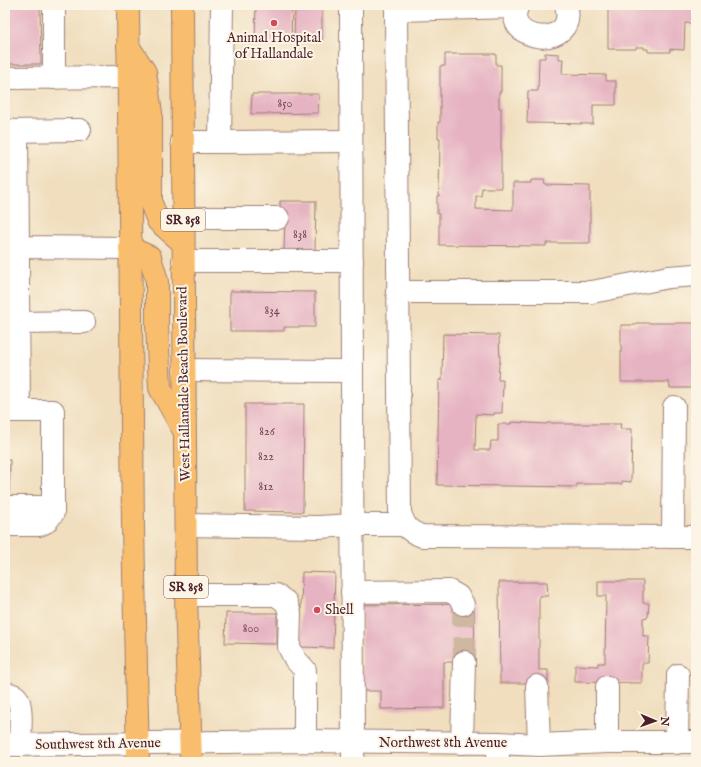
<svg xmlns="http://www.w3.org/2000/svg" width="701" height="767" viewBox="0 0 701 767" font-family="'IM FELL English',serif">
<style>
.building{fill:#e6b3c3}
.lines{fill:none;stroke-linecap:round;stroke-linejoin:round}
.minor-tunnel{stroke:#cfb8a1;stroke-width:22;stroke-dasharray:22 11;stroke-linecap:butt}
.minor-casing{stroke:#9d7e74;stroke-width:24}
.major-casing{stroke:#9d7e74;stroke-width:24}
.minor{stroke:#fff;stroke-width:22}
.major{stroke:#f9be6d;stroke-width:22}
.poi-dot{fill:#d1495b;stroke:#fcf5e5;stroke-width:1.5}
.labels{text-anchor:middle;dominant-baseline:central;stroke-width:4;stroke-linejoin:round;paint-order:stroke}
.number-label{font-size:12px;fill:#714451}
.shield{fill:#fcf5e5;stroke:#7f5f63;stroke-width:1}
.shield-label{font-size:13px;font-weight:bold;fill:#4a1f2b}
.poi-label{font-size:14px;fill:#4a1f2b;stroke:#fcf5e5}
.street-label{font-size:14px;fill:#4a1f2b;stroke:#fcf5e5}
</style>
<rect width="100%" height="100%" fill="#fcf5e5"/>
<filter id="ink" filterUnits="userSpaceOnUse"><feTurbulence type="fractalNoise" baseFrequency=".025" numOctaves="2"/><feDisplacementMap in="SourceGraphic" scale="8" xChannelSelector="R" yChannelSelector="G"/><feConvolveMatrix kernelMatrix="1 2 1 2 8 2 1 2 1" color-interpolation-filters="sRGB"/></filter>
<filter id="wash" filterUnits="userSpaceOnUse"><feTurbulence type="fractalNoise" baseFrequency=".012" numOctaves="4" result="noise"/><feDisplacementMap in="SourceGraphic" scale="16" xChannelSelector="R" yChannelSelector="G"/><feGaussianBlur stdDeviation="0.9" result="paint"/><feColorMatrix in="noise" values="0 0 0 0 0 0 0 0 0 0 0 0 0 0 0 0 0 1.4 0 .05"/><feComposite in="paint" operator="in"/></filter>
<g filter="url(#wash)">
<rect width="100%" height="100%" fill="#f0debe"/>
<g id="blocks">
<g class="building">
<path d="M 5,5 L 40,5 L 41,64 L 5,64 Z"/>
<path d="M 256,5 L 292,5 L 291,42 L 255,42 Z"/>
<path d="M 295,5 L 322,5 L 322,40 L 294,40 Z"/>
<path d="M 608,5 L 696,5 L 696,24 L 685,23 L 684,50 L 670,49 L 670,52 L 648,52 L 648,49 L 644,49 L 644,47 L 636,47 L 636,49 L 608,49 Z"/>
<path d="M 545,53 L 559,54 L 559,59 L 563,59 L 562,74 L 606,75 L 606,81 L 616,81 L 616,105 L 593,105 L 593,124 L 527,123 L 528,91 L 538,91 L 539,58 L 545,58 Z"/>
<path d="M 445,54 L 496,54 L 496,65 L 501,65 L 501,92 L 499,92 L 499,108 L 501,108 L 501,188 L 482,188 L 481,196 L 476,196 L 476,209 L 513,210 L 513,183 L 531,183 L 531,180 L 544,180 L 545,185 L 590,186 L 590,243 L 546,243 L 546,246 L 439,245 L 439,214 L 437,214 L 437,196 L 439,196 L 440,138 L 438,138 L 438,122 L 440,122 L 440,66 L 445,66 Z"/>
<path d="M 252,94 L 319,94 L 318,113 L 251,114 Z"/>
<path d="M 280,201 L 316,201 L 315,250 L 284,252 L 285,218 L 280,218 Z"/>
<path d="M 230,291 L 315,292 L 315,327 L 284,327 L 284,331 L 230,331 Z"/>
<path d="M 636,323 L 696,323 L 696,388 L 670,388 L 669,382 L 621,382 L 621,325 L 636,325 Z"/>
<path d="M 443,334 L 499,335 L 500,363 L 499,363 L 498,380 L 503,380 L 502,413 L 494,413 L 494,415 L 476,414 L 475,450 L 490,450 L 491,441 L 498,441 L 498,424 L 511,424 L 511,422 L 546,424 L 547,423 L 564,423 L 564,424 L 621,424 L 620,429 L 632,429 L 631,482 L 622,481 L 622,484 L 577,484 L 577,487 L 437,485 L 439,380 L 442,380 Z"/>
<path d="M 245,404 L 304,404 L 303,512 L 245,511 Z"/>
<path d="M 5,460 L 10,460 L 9,496 L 5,496 Z"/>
<path d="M 302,572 L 335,573 L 333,648 L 300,647 Z"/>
<path d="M 598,581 L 643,581 L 643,603 L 649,603 L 648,617 L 643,618 L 643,636 L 649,636 L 648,663 L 642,663 L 642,683 L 575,682 L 575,665 L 598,666 L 598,663 L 605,663 L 606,596 L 598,596 Z"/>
<path d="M 499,582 L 547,582 L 548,596 L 539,596 L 539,670 L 548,670 L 548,683 L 500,683 Z"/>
<path d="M 474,604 L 475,662 L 444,662 L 444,708 L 381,709 L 381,691 L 362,691 L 362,605 Z"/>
<path d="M 226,613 L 277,613 L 277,644 L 225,643 Z"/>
</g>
</g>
</g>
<g filter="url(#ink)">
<use href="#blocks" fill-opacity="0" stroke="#9d7e74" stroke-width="1"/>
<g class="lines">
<path class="minor-tunnel" d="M 463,604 L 464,662"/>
<defs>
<g id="minor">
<path d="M 54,5 L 54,78"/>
<path d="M 351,5 L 353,762"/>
<path d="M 518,5 C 499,42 579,52 566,5"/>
<path d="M 517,7 L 396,10 L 400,513 C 405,527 408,531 422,536 L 696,537"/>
<path d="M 5,78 L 129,77"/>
<path d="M 5,131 L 80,130"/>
<path d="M 17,131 L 18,247 L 130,248"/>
<path d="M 182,142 L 220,142 L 222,5"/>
<path d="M 220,142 L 351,141"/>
<path d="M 183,218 L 278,218"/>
<path d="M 18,247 L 18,287"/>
<path d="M 183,261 L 352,261"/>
<path d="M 5,287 L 18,287 L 19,411"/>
<path d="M 397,292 L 592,292 L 669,277 L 696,275"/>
<path d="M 19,323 L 84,322"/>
<path d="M 184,370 L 352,371"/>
<path d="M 5,411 L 53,411 L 53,513 L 46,522 L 39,525 L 5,525"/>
<path d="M 5,507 L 52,507"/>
<path d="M 186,525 L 319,527 L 352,525 L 404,525"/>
<path d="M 673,537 L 674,407"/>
<path d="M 352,592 L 449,591 L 458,596 L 463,604"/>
<path d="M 186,595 L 276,595 L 286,602 L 290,613 L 289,647 L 295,659 L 305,670 L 305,741"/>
<path d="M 537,686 L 539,745"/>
<path d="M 5,694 C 9,694 14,694 17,698 C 23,705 20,735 20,745"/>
<path d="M 607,742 L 607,687"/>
<path d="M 462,743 L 464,662"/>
<path d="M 498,743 L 498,762"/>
<path d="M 677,743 L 678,675"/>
<path d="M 5,745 L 305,741 L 498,743 L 539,745 L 607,742 L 696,742"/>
</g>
<g id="major">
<path d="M 128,5 L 133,526 L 138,762"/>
<path d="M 182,5 L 186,595 L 191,762"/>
<path d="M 128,46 L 145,72 L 151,113 L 151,203 L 158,221 L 182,242"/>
<path d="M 130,248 L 150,257 L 157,281 L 157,326 L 160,388 L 183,429"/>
</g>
</defs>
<use href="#minor" class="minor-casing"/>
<use href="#major" class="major-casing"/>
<use href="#minor" class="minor"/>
<use href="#major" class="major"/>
</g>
</g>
<g class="poi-dot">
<circle cx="274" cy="23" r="4"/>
<circle cx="317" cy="610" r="4"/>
</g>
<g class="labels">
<g class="number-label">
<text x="285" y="103">850</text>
<text x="300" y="234">838</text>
<text x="272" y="310">834</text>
<text x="267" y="431">826</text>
<text x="266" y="456">822</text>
<text x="266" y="486">812</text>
<text x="251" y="628">800</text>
</g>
<g class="shield">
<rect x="161" y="209" width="44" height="22" rx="3"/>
<rect x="164" y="576" width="44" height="22" rx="3"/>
</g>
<g class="shield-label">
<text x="183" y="220">SR 858</text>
<text x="186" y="587">SR 858</text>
</g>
<g class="poi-label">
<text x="274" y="38">Animal Hospital<tspan x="274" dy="16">of Hallandale</tspan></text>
<text x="325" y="610" text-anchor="start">Shell</text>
</g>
<g class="street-label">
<text transform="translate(184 384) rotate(-91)">West Hallandale Beach Boulevard</text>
<text x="443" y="743">Northwest 8th Avenue</text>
<text transform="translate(98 744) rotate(-1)">Southwest 8th Avenue</text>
</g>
</g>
<rect width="701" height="767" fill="none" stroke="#fcf5e5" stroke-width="20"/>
<g transform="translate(655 721) rotate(92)" stroke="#fcf5e5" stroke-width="3" paint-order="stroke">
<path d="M0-3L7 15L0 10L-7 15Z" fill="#4a1f2b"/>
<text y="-6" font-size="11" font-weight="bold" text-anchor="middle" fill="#4a1f2b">N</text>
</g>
</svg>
